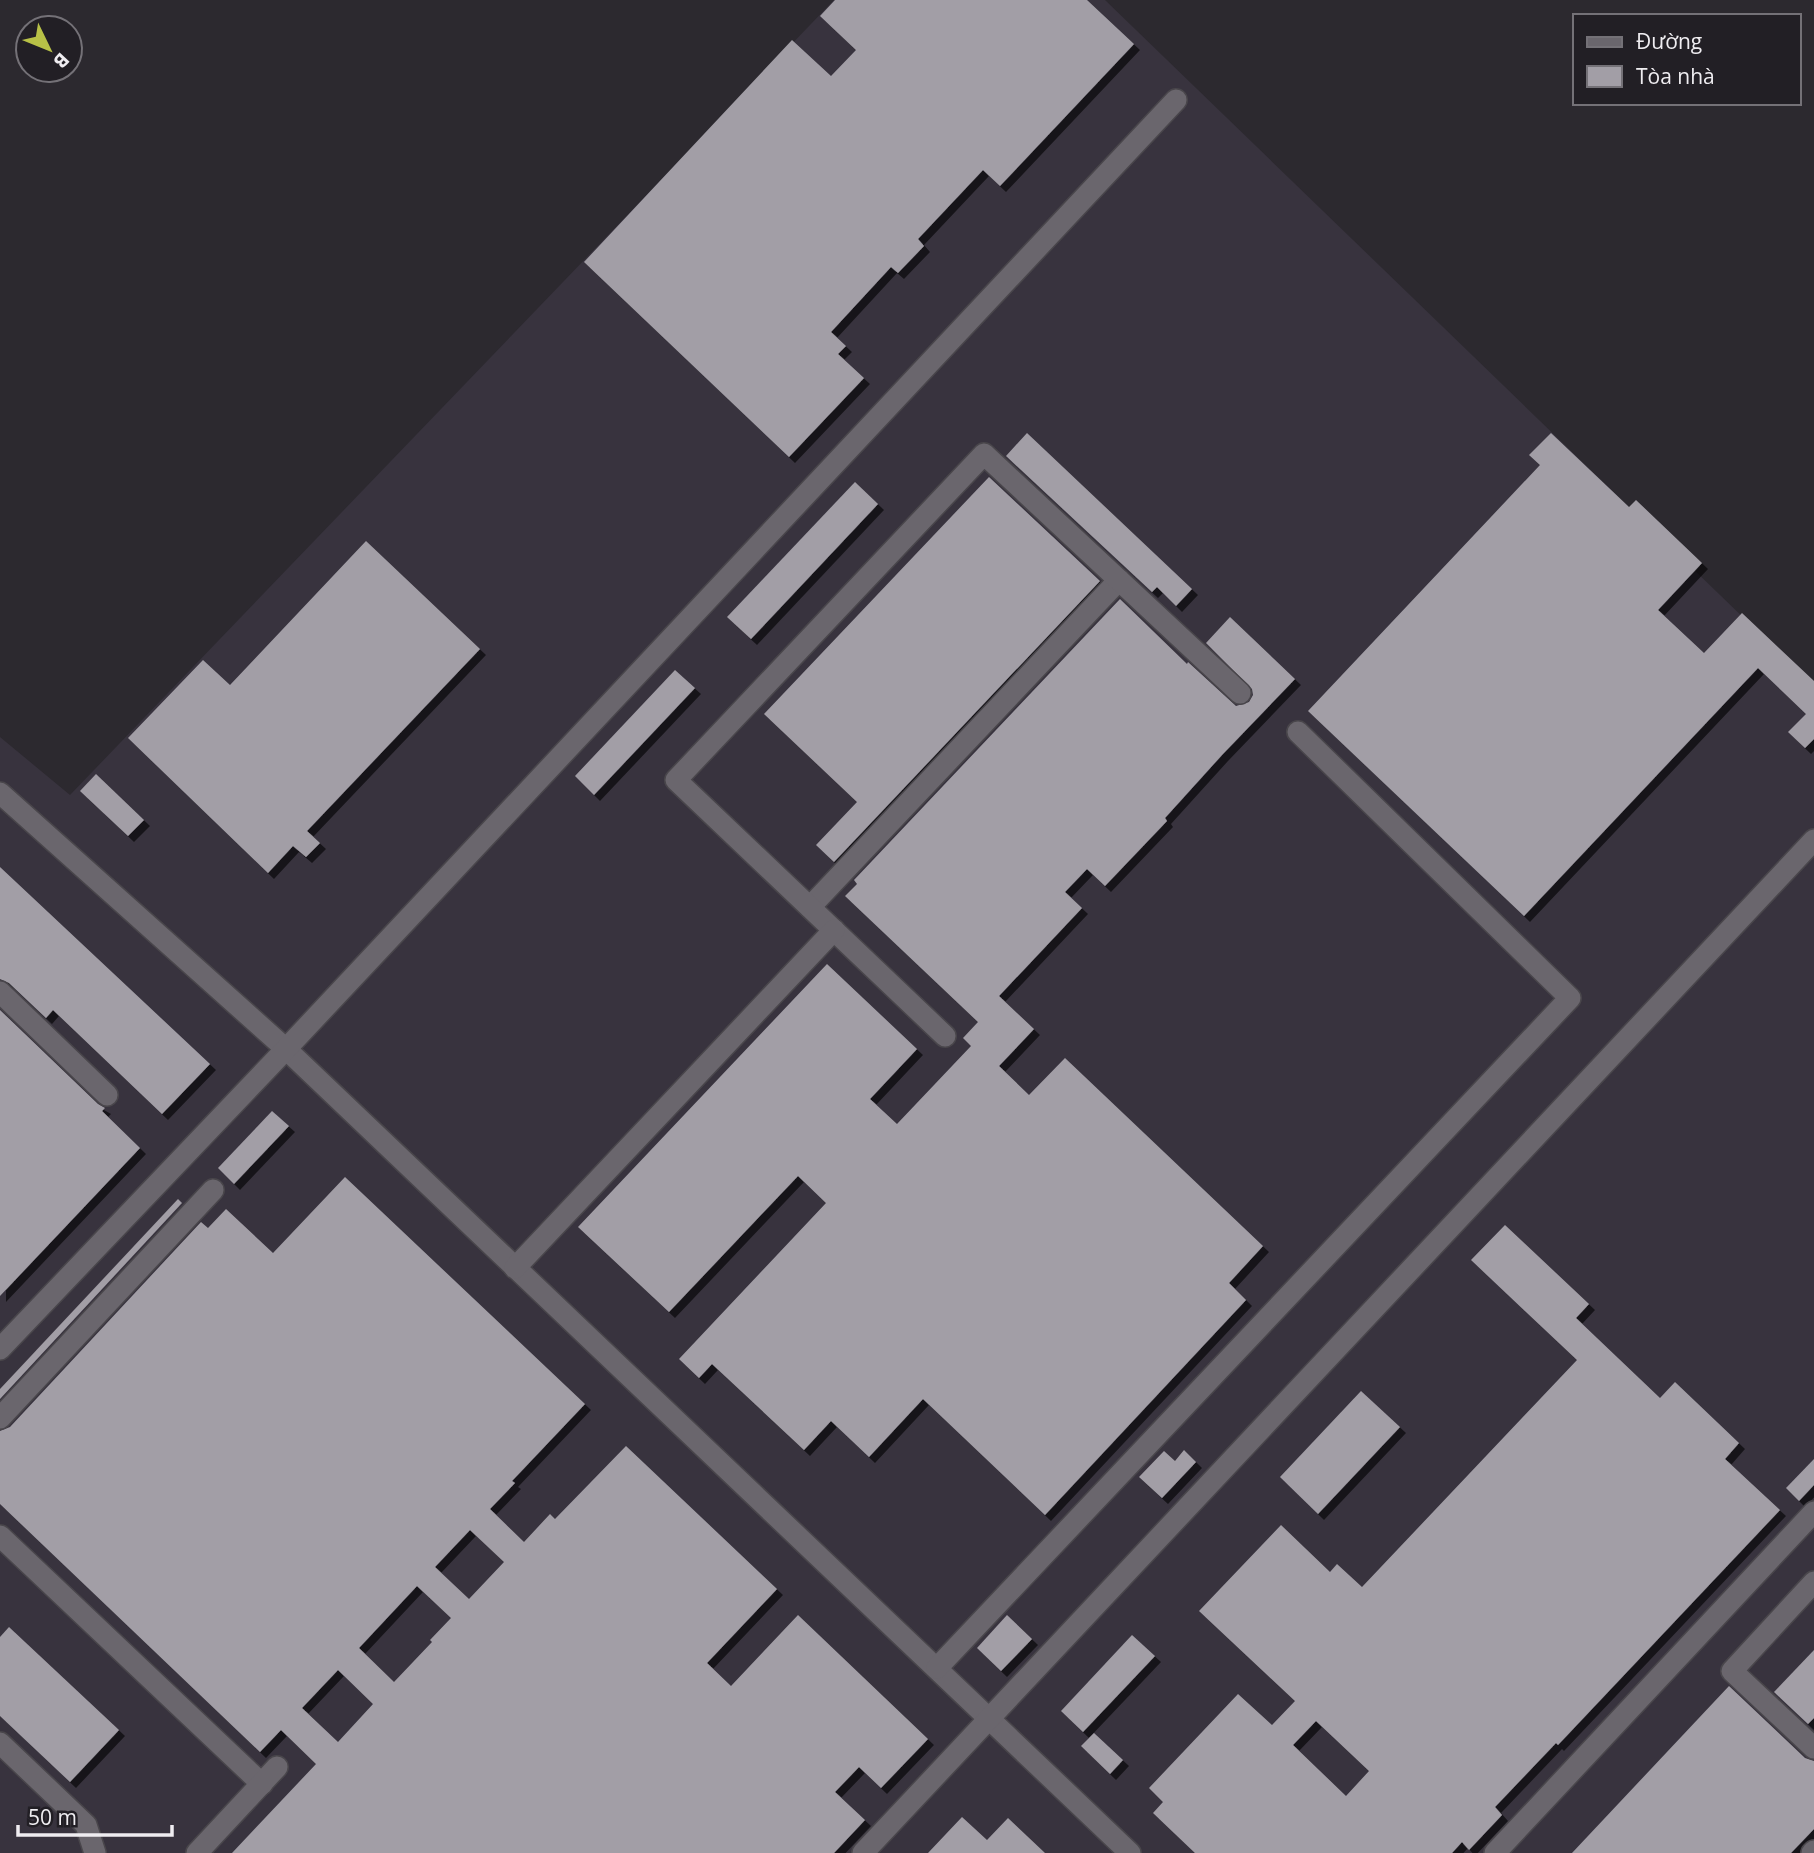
<svg xmlns="http://www.w3.org/2000/svg" width="1814" height="1853" viewBox="0 0 1814 1853" font-family="'Open Sans',sans-serif">
<style>
.built{fill:#38333e}
.building{fill:#a29ea6;fill-rule:evenodd;filter:url(#shadow)}
.lines{fill:none;stroke-linecap:round;stroke-linejoin:round}
.minor-casing{stroke:#49464b;stroke-width:24}
.minor{stroke:#6a666d;stroke-width:21}
</style>
<defs>
<filter id="shadow"><feDropShadow dx="6" dy="6" stdDeviation="0" flood-color="#0009"/></filter>
</defs>
<rect width="100%" height="100%" fill="#2c292f"/>
<path class="built" d="M 834,0 L 1105,0 L 1814,686 L 1814,1853 L 0,1853 L 0,737 L 70,795 Z"/>
<g class="building">
<path d="M 835,0 L 1087,0 L 1134,44 L 1000,186 L 983,170 L 918,239 L 924,246 L 898,273 L 891,267 L 831,332 L 846,346 L 838,354 L 864,378 L 789,457 L 584,262 L 792,40 L 831,76 L 856,50 L 820,16 Z"/>
<path d="M 1027,433 L 1192,589 L 1176,606 L 1157,587 L 1152,592 L 1006,456 Z"/>
<path d="M 1551,433 L 1629,507 L 1636,500 L 1702,563 L 1658,610 L 1704,653 L 1742,613 L 1814,681 L 1814,739 L 1805,748 L 1788,732 L 1806,714 L 1758,668 L 1524,916 L 1308,711 L 1540,465 L 1529,455 Z"/>
<path d="M 989,477 L 1100,581 L 834,862 L 816,845 L 857,802 L 764,714 Z"/>
<path d="M 855,482 L 878,504 L 751,639 L 727,617 Z"/>
<path d="M 366,541 L 480,649 L 307,831 L 320,843 L 306,857 L 293,846 L 268,873 L 128,738 L 203,660 L 230,685 Z"/>
<path d="M 1120,599 L 1187,664 L 1188,662 L 1236,706 L 1249,702 L 1253,695 L 1252,689 L 1206,643 L 1230,617 L 1295,679 L 1222,755 L 1165,818 L 1167,821 L 1105,886 L 1087,869 L 1065,892 L 1082,908 L 999,996 L 1034,1029 L 999,1066 L 1029,1095 L 1065,1058 L 1263,1246 L 1229,1283 L 1246,1300 L 1045,1515 L 923,1399 L 869,1457 L 831,1421 L 804,1450 L 712,1364 L 699,1378 L 679,1359 L 826,1203 L 798,1176 L 669,1312 L 578,1227 L 827,964 L 917,1049 L 870,1099 L 897,1124 L 971,1046 L 963,1038 L 978,1022 L 845,896 L 857,884 L 854,880 Z"/>
<path d="M 675,670 L 695,688 L 594,795 L 575,776 Z"/>
<path d="M 96,774 L 144,820 L 128,836 L 80,791 Z"/>
<path d="M 0,867 L 210,1064 L 162,1114 L 53,1010 L 46,1018 L 9,983 L 0,979 Z"/>
<path d="M 0,1010 L 98,1104 L 105,1108 L 102,1111 L 140,1148 L 0,1296 Z"/>
<path d="M 272,1111 L 289,1126 L 234,1184 L 218,1168 Z"/>
<path d="M 345,1177 L 585,1404 L 512,1481 L 515,1483 L 490,1509 L 524,1542 L 550,1514 L 555,1519 L 626,1446 L 777,1589 L 707,1663 L 731,1686 L 798,1615 L 928,1739 L 881,1788 L 859,1767 L 835,1792 L 865,1820 L 834,1853 L 232,1853 L 316,1764 L 281,1730 L 260,1752 L 0,1504 L 0,1431 L 10,1427 L 201,1222 L 208,1228 L 226,1209 L 273,1253 ZM 470,1530 L 504,1562 L 469,1599 L 435,1567 ZM 417,1586 L 451,1618 L 430,1640 L 432,1642 L 394,1682 L 359,1648 ZM 338,1670 L 373,1704 L 338,1742 L 302,1708 Z"/>
<path d="M 178,1199 L 182,1203 L 0,1399 L 0,1389 Z"/>
<path d="M 1505,1225 L 1589,1304 L 1576,1318 L 1660,1398 L 1675,1382 L 1739,1443 L 1725,1459 L 1780,1510 L 1558,1745 L 1556,1743 L 1495,1807 L 1502,1815 L 1469,1850 L 1462,1842 L 1452,1853 L 1195,1853 L 1153,1813 L 1163,1802 L 1149,1788 L 1238,1694 L 1272,1725 L 1295,1701 L 1199,1611 L 1281,1525 L 1330,1572 L 1337,1564 L 1362,1587 L 1577,1360 L 1471,1260 ZM 1316,1721 L 1369,1771 L 1346,1796 L 1293,1745 Z"/>
<path d="M 1361,1391 L 1400,1427 L 1318,1514 L 1280,1477 Z"/>
<path d="M 1184,1450 L 1196,1462 L 1162,1498 L 1139,1477 L 1164,1451 L 1175,1461 Z"/>
<path d="M 1814,1459 L 1814,1485 L 1799,1501 L 1786,1488 Z"/>
<path d="M 1007,1615 L 1032,1639 L 1001,1671 L 977,1648 Z"/>
<path d="M 9,1627 L 119,1730 L 70,1782 L 0,1716 L 0,1637 Z"/>
<path d="M 1132,1635 L 1155,1656 L 1083,1732 L 1061,1711 Z"/>
<path d="M 1814,1650 L 1814,1718 L 1808,1724 L 1774,1692 Z"/>
<path d="M 1729,1686 L 1805,1758 L 1814,1761 L 1814,1829 L 1791,1853 L 1572,1853 Z"/>
<path d="M 1094,1733 L 1123,1760 L 1110,1774 L 1081,1746 Z"/>
<path d="M 962,1817 L 987,1840 L 1008,1818 L 1045,1853 L 928,1853 Z"/>
</g>
<g class="lines">
<defs>
<g id="minor">
<path d="M 0,793 L 286,1049 L 1130,1853"/>
<path d="M 810,907 L 1119,580"/>
<path d="M 0,992 L 107,1095"/>
<path d="M 945,1036 L 676,780 L 984,454 L 1240,693"/>
<path d="M 515,1268 L 834,930"/>
<path d="M 0,1349 L 286,1049 L 1176,100"/>
<path d="M 0,1418 L 213,1190"/>
<path d="M 0,1536 L 262,1784"/>
<path d="M 1814,1582 L 1732,1671 L 1814,1748"/>
<path d="M 937,1668 L 1570,998 L 1298,732"/>
<path d="M 0,1743 L 86,1825 L 95,1853"/>
<path d="M 197,1853 L 277,1767"/>
<path d="M 863,1853 L 1814,840"/>
<path d="M 1495,1853 L 1814,1512"/>
<path d="M 1812,1853 L 1814,1851"/>
</g>
</defs>
<use href="#minor" class="minor-casing"/>
<use href="#minor" class="minor"/>
</g>
<rect x="1573" y="14" width="228" height="91" fill="#221f25" stroke="#747177" stroke-width="2"/>
<rect x="1587" y="37" width="35" height="10" fill="#6a666d" stroke="#747177" stroke-width="2"/>
<text x="1636" y="49" font-size="21" fill="#efedf1">Đường</text>
<rect x="1587" y="66" width="35" height="21" fill="#a29ea6" stroke="#747177" stroke-width="2"/>
<text x="1636" y="84" font-size="21" fill="#efedf1">Tòa nhà</text>
<g transform="translate(49 49) rotate(133)"><circle r="33" fill="#221f25" stroke="#747177" stroke-width="2"/>
<path d="M0-5L12 26L0 18L-12 26Z" fill="#b8c147"/>
<text y="-10" font-size="19" font-weight="bold" text-anchor="middle" fill="#efedf1">B</text>
</g>
<path d="M18 1825v10h154v-10" fill="none" stroke="#efedf1" stroke-width="3.5"/>
<text x="28" y="1825" font-size="21" fill="#efedf1" stroke="#221f25" stroke-width="5" paint-order="stroke">50 m</text>
</svg>
